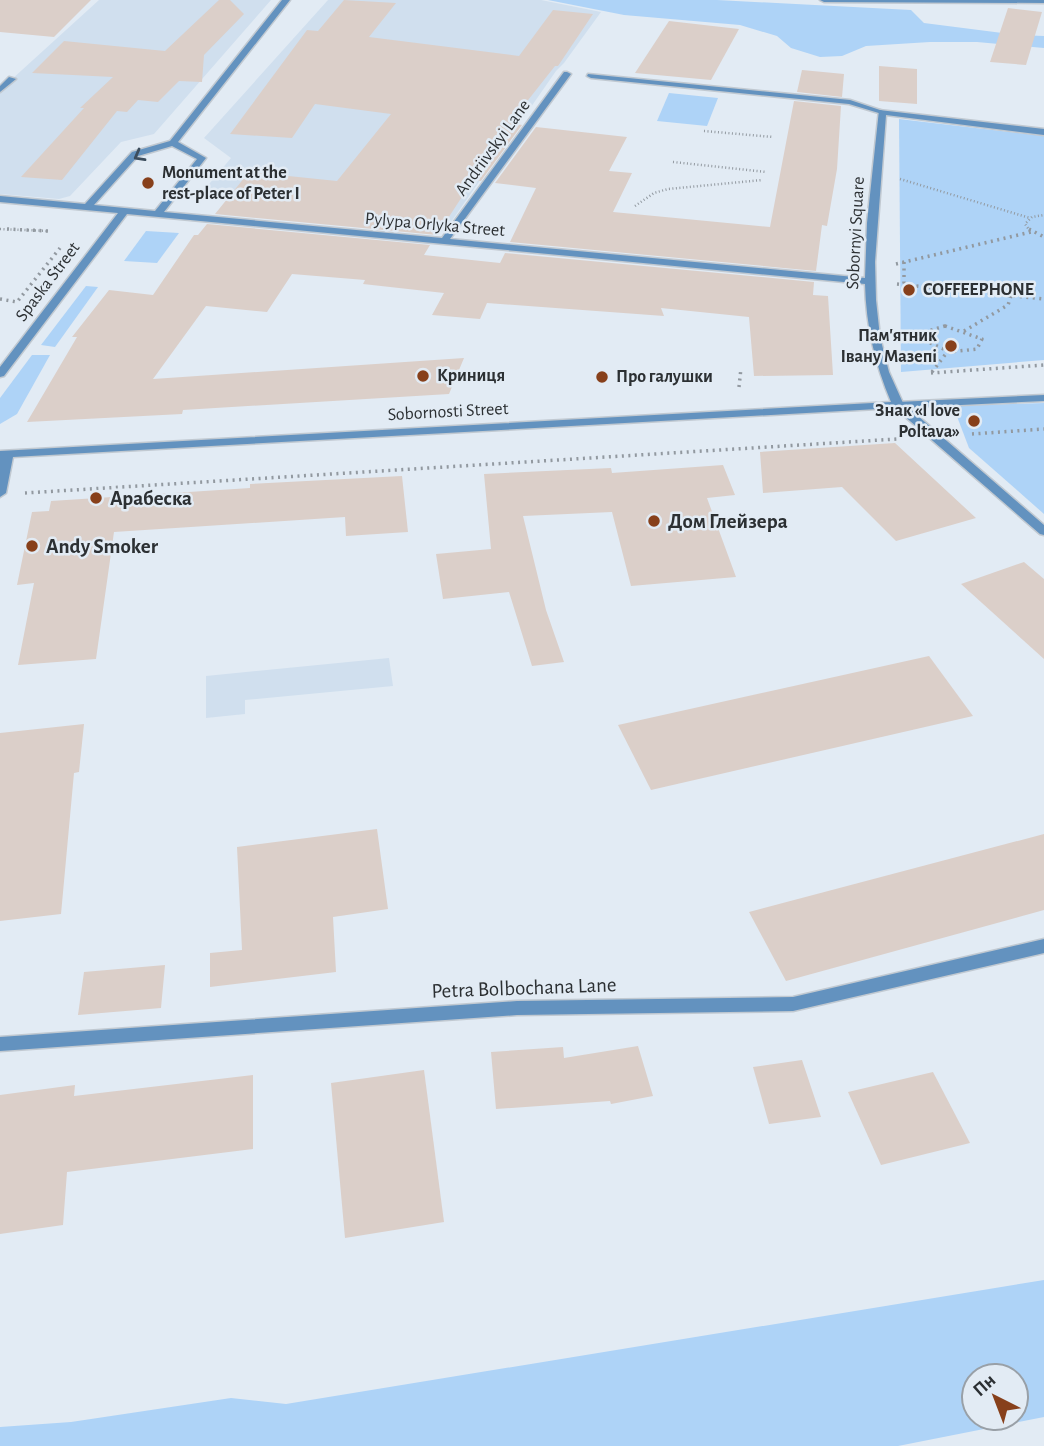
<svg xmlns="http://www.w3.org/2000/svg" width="1044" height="1446" viewBox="0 0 1044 1446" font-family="'Alegreya Sans',sans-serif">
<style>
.built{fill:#d0dfee}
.green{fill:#aed3f7;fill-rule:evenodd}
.building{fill:#dbcfc9}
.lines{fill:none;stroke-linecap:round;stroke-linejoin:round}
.service-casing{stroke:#c1c9d1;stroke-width:3}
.minor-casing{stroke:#c1c9d1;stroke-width:3}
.path-far1{stroke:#9299a0;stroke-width:2.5;stroke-dasharray:1 2.5;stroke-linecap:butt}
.path{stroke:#9299a0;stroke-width:3.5;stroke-dasharray:2 4.5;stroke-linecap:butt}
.service{fill:#6392bf;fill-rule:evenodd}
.minor{fill:#6392bf;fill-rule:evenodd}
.oneway{stroke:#3c4d5d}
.poi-dot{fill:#87401b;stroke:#e2ebf4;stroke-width:2.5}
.labels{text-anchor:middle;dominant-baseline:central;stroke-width:5;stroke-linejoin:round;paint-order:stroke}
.far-street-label{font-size:18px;fill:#2c3033;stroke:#e2ebf4}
.far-poi-label{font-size:18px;font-weight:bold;fill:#2c3033;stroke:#e2ebf4;text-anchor:start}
.poi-label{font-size:21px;font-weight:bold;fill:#2c3033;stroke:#e2ebf4;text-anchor:start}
.street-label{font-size:21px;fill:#2c3033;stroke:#e2ebf4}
</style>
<rect width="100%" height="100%" fill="#e2ebf4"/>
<g class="built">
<path d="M 99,0 L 271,0 L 154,134 L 121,142 L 70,196 L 59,199 L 0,194 L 0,90 Z"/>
<path d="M 328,0 L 541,0 L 601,12 L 564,63 L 556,71 L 451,222 L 199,196 L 231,158 L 204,138 Z"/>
<path d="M 389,658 L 393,686 L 245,700 L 245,714 L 206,718 L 206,676 Z"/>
</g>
<g class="green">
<path d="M 548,0 L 717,0 L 911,10 L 924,23 L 1018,35 L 1044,36 L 1044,48 L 977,42 L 930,42 L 866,46 L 842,56 L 820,57 L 791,48 L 777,36 L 740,25 L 624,15 Z"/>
<path d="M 669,93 L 718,98 L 707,126 L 657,121 Z"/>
<path d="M 899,119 L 1044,136 L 1044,360 L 901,372 Z"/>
<path d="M 146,231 L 179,233 L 157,263 L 124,261 Z"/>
<path d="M 86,286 L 98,287 L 55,347 L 41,345 Z"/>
<path d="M 32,355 L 50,355 L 17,414 L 0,424 L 0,398 Z"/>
<path d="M 1044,403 L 1044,514 L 969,448 L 953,406 Z"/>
<path d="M 1044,1280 L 1044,1417 L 898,1446 L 0,1446 L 0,1427 L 71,1422 L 231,1398 L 286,1404 ZM 974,1376 L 1016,1376 L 1016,1418 L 974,1418 Z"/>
</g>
<g class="building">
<path d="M 0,0 L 91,0 L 54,37 L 0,32 Z"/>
<path d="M 219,0 L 230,0 L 244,14 L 204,55 L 202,82 L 179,81 L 158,102 L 138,100 L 127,112 L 117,111 L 62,180 L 21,177 L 84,108 L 80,108 L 113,77 L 32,73 L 64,41 L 165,51 Z"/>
<path d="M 344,0 L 396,3 L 369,37 L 519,56 L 553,10 L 593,14 L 558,66 L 555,66 L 510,123 L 522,125 L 481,181 L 473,180 L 437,235 L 215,214 L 249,172 L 337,181 L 391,114 L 315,104 L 292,138 L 230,134 L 307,30 L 318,31 Z"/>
<path d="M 1008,8 L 1042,12 L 1026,65 L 990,62 Z"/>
<path d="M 669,21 L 739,29 L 711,80 L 635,73 Z"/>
<path d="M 879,66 L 917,69 L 917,104 L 879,101 Z"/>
<path d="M 802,70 L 844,74 L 842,97 L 797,92 Z"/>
<path d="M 794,101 L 841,106 L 837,169 L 827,226 L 822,225 L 816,271 L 510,242 L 536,188 L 495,183 L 536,127 L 627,137 L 609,171 L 632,173 L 613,212 L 770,227 Z"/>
<path d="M 207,224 L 430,245 L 424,255 L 500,263 L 505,253 L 814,282 L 813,295 L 828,296 L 833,375 L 754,376 L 749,317 L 661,308 L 664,316 L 487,303 L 480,319 L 432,315 L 444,293 L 363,284 L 365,280 L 292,274 L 267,312 L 206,306 L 153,379 L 464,358 L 449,394 L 183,410 L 182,414 L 27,422 L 77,337 L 72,337 L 109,290 L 153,295 L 194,235 L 198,235 Z"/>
<path d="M 895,443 L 976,518 L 896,541 L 842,487 L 763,493 L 760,452 Z"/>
<path d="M 723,465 L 735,495 L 707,498 L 736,577 L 631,586 L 612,512 L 523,516 L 546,610 L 564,662 L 532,666 L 509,592 L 443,599 L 436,554 L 491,549 L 484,474 L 611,468 L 612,473 Z"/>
<path d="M 402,476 L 408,532 L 346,536 L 345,517 L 114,532 L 96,659 L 18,665 L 34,583 L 17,585 L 32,512 L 49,511 L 51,501 L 250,488 L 250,484 Z"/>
<path d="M 1024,562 L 1044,579 L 1044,659 L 961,584 Z"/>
<path d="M 929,656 L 973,716 L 651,790 L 618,725 Z"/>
<path d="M 84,724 L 79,772 L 74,773 L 61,914 L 0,921 L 0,733 Z"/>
<path d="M 377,829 L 388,909 L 333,917 L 336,972 L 210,987 L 210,953 L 242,950 L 237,847 Z"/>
<path d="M 1044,834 L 1044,910 L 786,981 L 749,912 Z"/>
<path d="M 165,965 L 161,1008 L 78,1015 L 84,972 Z"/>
<path d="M 638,1046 L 653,1096 L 611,1104 L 610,1101 L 496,1109 L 491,1052 L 563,1047 L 564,1058 Z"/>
<path d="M 802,1060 L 821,1117 L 769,1124 L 753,1067 Z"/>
<path d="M 424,1070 L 444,1222 L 345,1238 L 331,1083 Z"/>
<path d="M 933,1072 L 970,1143 L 881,1165 L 848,1092 Z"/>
<path d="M 253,1075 L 253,1149 L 67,1172 L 63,1225 L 0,1234 L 0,1095 L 75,1085 L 74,1096 Z"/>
</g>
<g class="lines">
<defs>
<g id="service">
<path d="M 588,74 L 850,100 L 886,112 L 882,114 L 849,104 L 591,78 L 587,76 Z"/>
<path d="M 9,77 L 16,79 L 0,92 L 0,86 Z"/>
<path d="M 1044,395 L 1044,401 L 898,408 L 893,405 L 898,402 Z"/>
<path d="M 1044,939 L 1044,953 L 793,1011 L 517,1015 L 0,1051 L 0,1037 L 517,1001 L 793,997 Z"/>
</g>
<g id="minor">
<path d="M 282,0 L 290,0 L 178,142 L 206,158 L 164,212 L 442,238 L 564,72 L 567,72 L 571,74 L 450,239 L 865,278 L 867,223 L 879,110 L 1044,129 L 1044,135 L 886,115 L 875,262 L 876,300 L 880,337 L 889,372 L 903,403 L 1044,525 L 1044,535 L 1040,534 L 895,408 L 13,457 L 6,493 L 0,497 L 0,451 L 891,402 C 875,364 866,326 865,284 L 127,214 L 4,376 L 0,377 L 0,367 L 118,213 L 0,202 L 0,196 L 85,204 L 132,152 L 170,141 ZM 172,146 L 197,159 L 155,211 L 94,205 L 138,156 Z"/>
<path d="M 820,0 L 1044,0 L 1044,3 L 824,2 Z"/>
</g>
</defs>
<use href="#service" class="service-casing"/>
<use href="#minor" class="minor-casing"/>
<g class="path-far1">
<path d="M 704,131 L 773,137"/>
<path d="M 673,162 L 766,172"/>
<path d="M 900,179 L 1030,218"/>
<path d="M 635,206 L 654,193 L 668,189 L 762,180"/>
<path d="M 0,229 L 48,231"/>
<path d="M 1030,231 L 1025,224 L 1032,217 L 1044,215"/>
</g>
<g class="path">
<path d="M 7,229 L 48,231"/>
<path d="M 1029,229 L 1044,237"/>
<path d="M 904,262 L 904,285"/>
<path d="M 896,264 L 1031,232"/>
<path d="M 897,284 L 1044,299"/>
<path d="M 0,299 L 17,302 L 60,248"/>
<path d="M 945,326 L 982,339 L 977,349 L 950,352 L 926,341 L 928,331 Z"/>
<path d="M 964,331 L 1008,305 L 1011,296"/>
<path d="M 932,372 L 948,351"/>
<path d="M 931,373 L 1044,365"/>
<path d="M 739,387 L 741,368"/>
<path d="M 972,434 L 1044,429"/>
<path d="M 25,493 L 897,439"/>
</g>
<use href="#service" class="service"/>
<use href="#minor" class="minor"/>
</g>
<defs><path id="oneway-chevron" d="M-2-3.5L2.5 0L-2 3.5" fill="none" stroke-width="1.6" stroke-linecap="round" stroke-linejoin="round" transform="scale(1.75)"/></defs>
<use class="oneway" href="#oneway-chevron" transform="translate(139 156) rotate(151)"/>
<g class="poi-dot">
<circle cx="148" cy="183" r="7"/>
<circle cx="909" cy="290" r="7"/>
<circle cx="951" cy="346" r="7"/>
<circle cx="423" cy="376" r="7"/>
<circle cx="602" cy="377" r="7"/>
<circle cx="974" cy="421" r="7"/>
<circle cx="96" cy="498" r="7"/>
<circle cx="654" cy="521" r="7"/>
<circle cx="32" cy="546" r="7"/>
</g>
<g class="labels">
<g class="far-street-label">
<text transform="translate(493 148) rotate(-54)">Andriivskyi Lane</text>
<text transform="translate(435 225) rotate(5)">Pylypa Orlyka Street</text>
<text transform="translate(856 233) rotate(-87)">Sobornyi Square</text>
<text transform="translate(48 282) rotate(-53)">Spaska Street</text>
<text transform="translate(448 412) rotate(-3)">Sobornosti Street</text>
</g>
<g class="far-poi-label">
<text x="162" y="173">Monument at the<tspan x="162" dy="21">rest-place of Peter I</tspan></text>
<text x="923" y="290">COFFEEPHONE</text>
<text x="937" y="336" text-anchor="end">Пам'ятник<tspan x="937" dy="21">Івану Мазепі</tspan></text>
<text x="437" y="376">Криниця</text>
<text x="616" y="377">Про галушки</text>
<text x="960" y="411" text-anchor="end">Знак «I love<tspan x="960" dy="21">Poltava»</tspan></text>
</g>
<g class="poi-label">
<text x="110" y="498">Арабеска</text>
<text x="668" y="521">Дом Глейзера</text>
<text x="46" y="546">Andy Smoker</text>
</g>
<g class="street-label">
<text transform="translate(524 988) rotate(-2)">Petra Bolbochana Lane</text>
</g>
</g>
<g transform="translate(995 1397) rotate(318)"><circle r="33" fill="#e2ebf4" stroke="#99a0a7" stroke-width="2"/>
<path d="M0-5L12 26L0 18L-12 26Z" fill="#87401b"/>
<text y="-10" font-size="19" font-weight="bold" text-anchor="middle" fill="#2c3033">Пн</text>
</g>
</svg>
